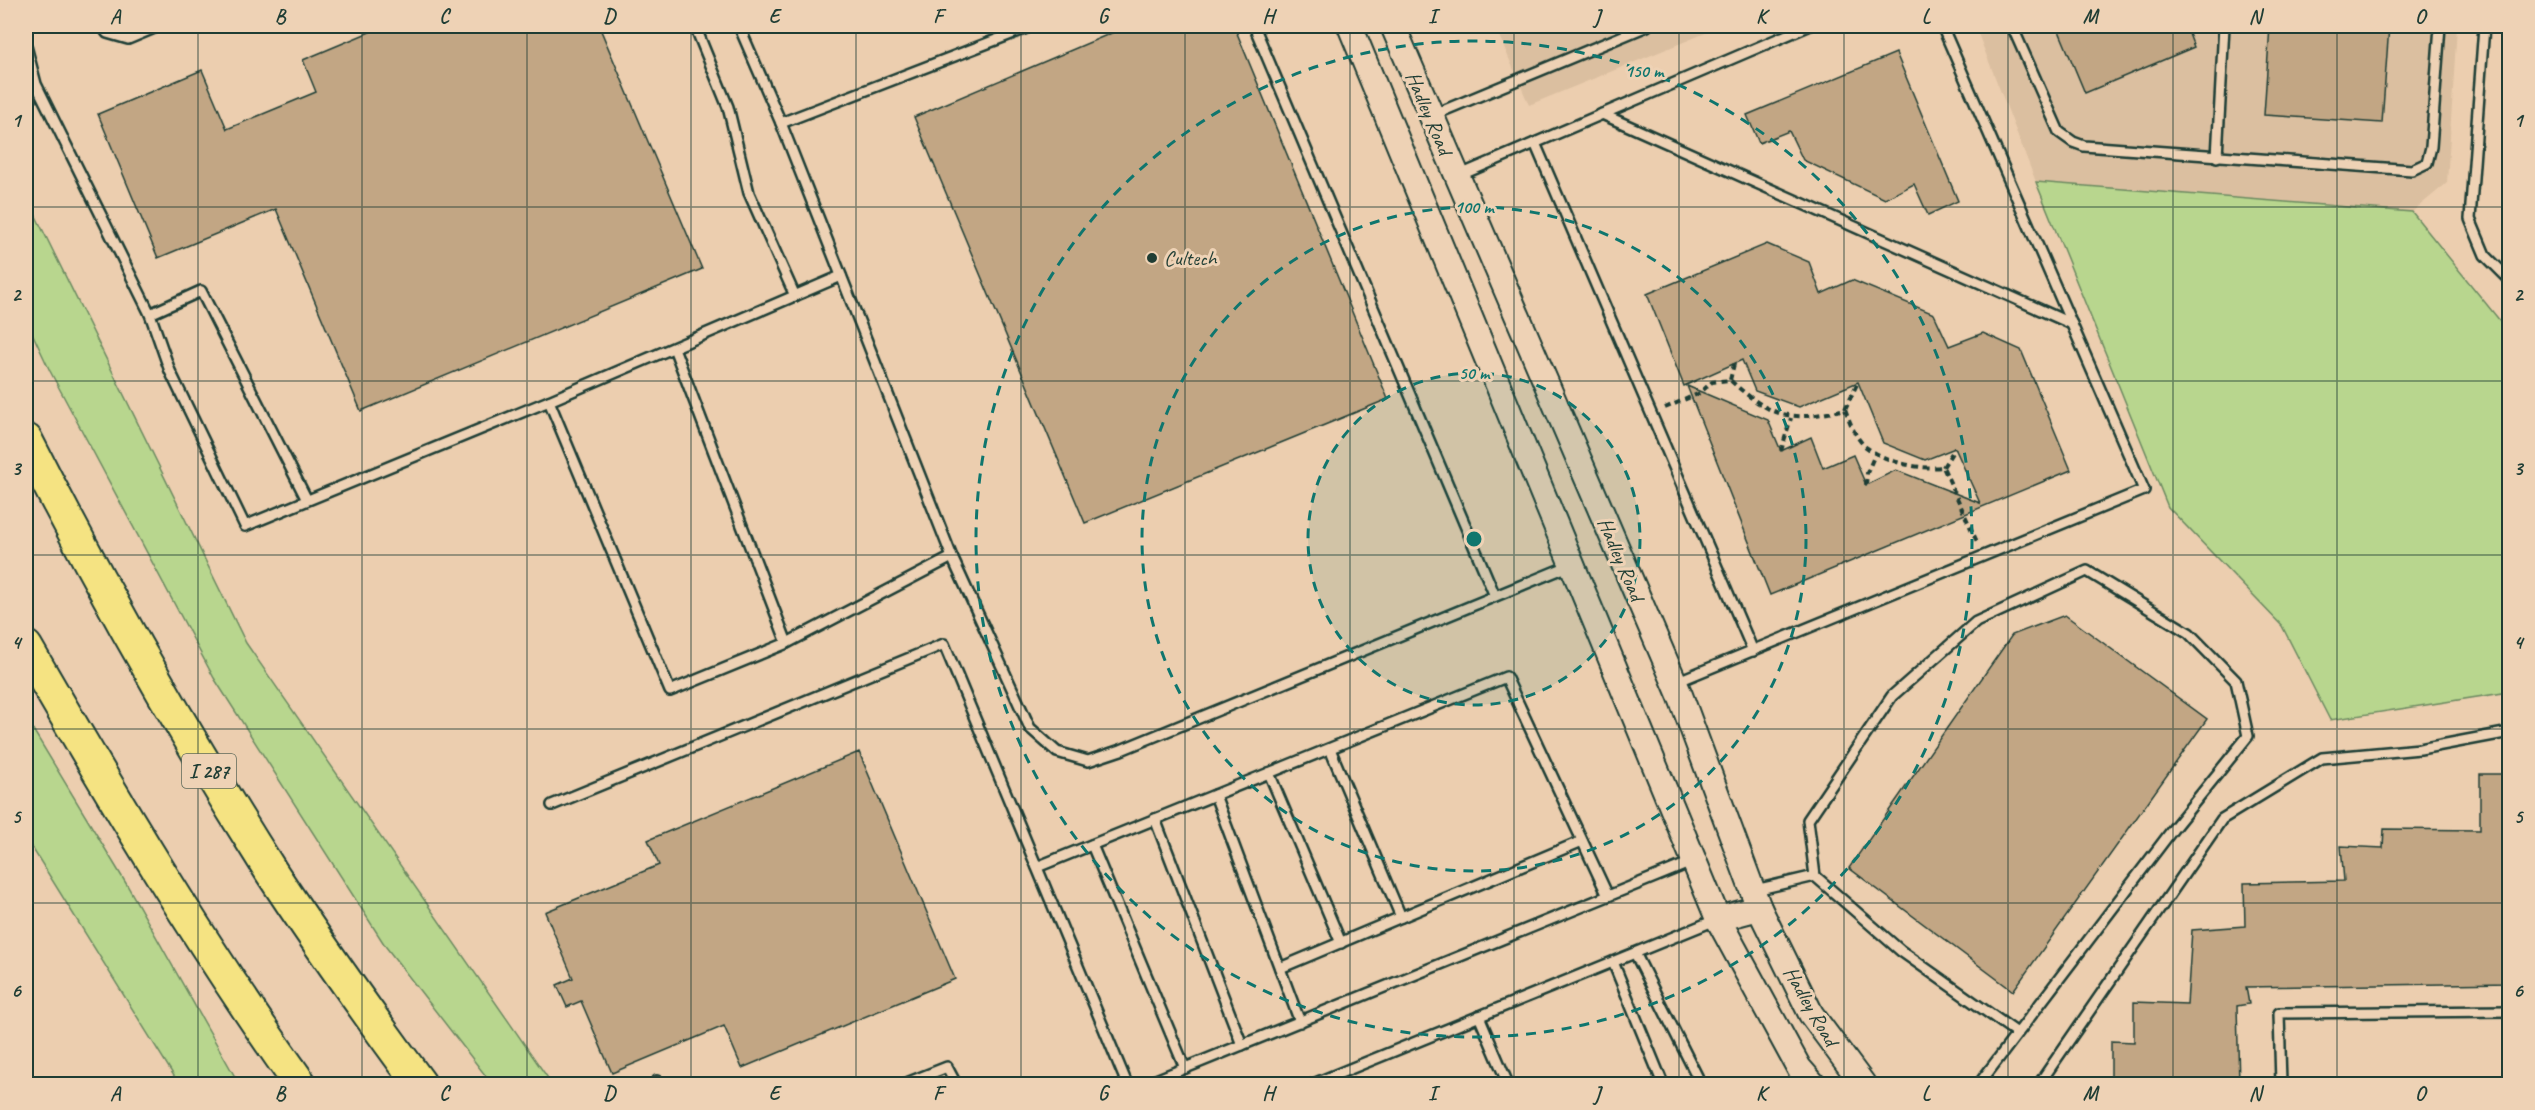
<svg xmlns="http://www.w3.org/2000/svg" width="2535" height="1110" viewBox="0 0 2535 1110" font-family="Caveat,sans-serif">
<style>
.built{fill:#dbbfa0}
.green{fill:#b8d68e;stroke:#6c8a61;stroke-width:1.5}
.building{fill:#c2a684;stroke:#1f3d34;stroke-width:1.5}
.lines{fill:none;stroke-linecap:round;stroke-linejoin:round}
.service-casing{stroke:#1f3d34;stroke-width:14}
.secondary-casing{stroke:#1f3d34;stroke-width:28}
.motorway-casing{stroke:#1f3d34;stroke-width:36}
.path{stroke:#1f3d34;stroke-width:4;stroke-dasharray:6 4.5;stroke-linecap:butt}
.service{stroke:#eed2b5;stroke-width:9}
.secondary{stroke:#eed2b5;stroke-width:24}
.motorway{stroke:#f5e382;stroke-width:32}
.grid{fill:none;stroke:#1f3d34;stroke-width:1.5;stroke-opacity:0.55}
.ring{fill:none;stroke:#0f766e;stroke-width:3;stroke-dasharray:10 8}
.poi-dot{fill:#1f3d34;stroke:#eed2b5;stroke-width:2}
.labels{text-anchor:middle;dominant-baseline:central;stroke-width:6;stroke-linejoin:round;paint-order:stroke}
.shield{fill:#eed2b5;stroke:#5d6a5b;stroke-width:1.5}
.shield-label{font-size:20px;font-weight:bold;fill:#1f3d34}
.street-label{font-size:21px;fill:#1f3d34;stroke:#eed2b5}
.poi-label{font-size:21px;fill:#1f3d34;stroke:#eed2b5;text-anchor:start}
.centre{fill:#0f766e;stroke:#eed2b5;stroke-width:3}
.ring-label{font-size:18px;text-anchor:middle;font-weight:bold;fill:#0f766e;stroke:#eed2b5;stroke-width:6;stroke-linejoin:round;paint-order:stroke}
.neatline{fill:none;stroke:#1f3d34;stroke-width:2}
.grid-label{font-size:20px;text-anchor:middle;font-weight:bold;fill:#1f3d34}
</style>
<rect width="100%" height="100%" fill="#ecceaf"/>
<filter id="ink" filterUnits="userSpaceOnUse"><feTurbulence type="fractalNoise" baseFrequency=".0167" numOctaves="2"/><feDisplacementMap in="SourceGraphic" scale="12" xChannelSelector="R" yChannelSelector="G"/><feConvolveMatrix kernelMatrix="1 2 1 2 8 2 1 2 1" color-interpolation-filters="sRGB"/></filter>
<g filter="url(#ink)">
<g class="built">
<path d="M 1495,26 L 1723,26 L 1529,105 Z"/>
<path d="M 1975,26 L 2457,26 L 2447,183 L 2412,212 L 2036,182 Z"/>
</g>
<g class="green">
<path d="M 2036,182 L 2412,212 L 2509,332 L 2509,692 L 2330,720 L 2282,626 L 2168,507 Z"/>
<path d="M 26,196 L 246,643 L 552,1084 L 492,1084 L 386,947 L 214,678 L 50,371 L 26,320 Z"/>
<path d="M 26,718 L 127,885 L 239,1084 L 179,1084 L 26,838 Z"/>
</g>
<g class="building">
<path d="M 384,26 L 599,26 L 702,269 L 361,411 L 276,209 L 158,258 L 98,114 L 202,70 L 227,129 L 316,92 L 303,60 Z"/>
<path d="M 1128,26 L 1234,26 L 1388,399 L 1085,523 L 914,117 Z"/>
<path d="M 2057,26 L 2186,26 L 2194,47 L 2085,93 Z"/>
<path d="M 2270,26 L 2389,26 L 2382,123 L 2264,115 Z"/>
<path d="M 1896,53 L 1958,201 L 1928,215 L 1914,184 L 1885,199 L 1803,160 L 1789,131 L 1759,143 L 1747,115 Z"/>
<path d="M 1767,244 L 1809,262 L 1821,294 L 1852,280 L 1934,314 L 1949,346 L 1983,333 L 2021,350 L 2071,470 L 1770,595 L 1687,386 L 1768,420 L 1781,451 L 1811,437 L 1823,468 L 1853,455 L 1866,485 L 1896,470 L 1980,503 L 1955,448 L 1925,460 L 1883,443 L 1858,382 L 1799,407 L 1755,391 L 1742,360 L 1684,386 L 1647,294 Z"/>
<path d="M 2065,615 L 2207,719 L 2013,991 L 1849,868 L 2012,635 Z"/>
<path d="M 859,752 L 955,979 L 742,1068 L 724,1026 L 612,1073 L 581,1001 L 567,1007 L 557,985 L 573,978 L 545,912 L 659,865 L 648,840 Z"/>
<path d="M 2480,774 L 2510,774 L 2510,983 L 2246,987 L 2249,1004 L 2237,1006 L 2239,1084 L 2111,1084 L 2111,1041 L 2134,1042 L 2134,1002 L 2187,1004 L 2192,930 L 2245,926 L 2244,883 L 2344,881 L 2341,846 L 2383,848 L 2384,829 L 2480,830 Z"/>
</g>
<g class="lines">
<defs>
<g id="service">
<path d="M 102,26 L 107,33 L 128,39 L 159,26"/>
<path d="M 695,26 L 728,107 L 749,193 L 795,296"/>
<path d="M 739,26 L 781,123 L 952,557 L 1030,728 L 1057,752 L 1088,761 L 1121,750 L 1571,565"/>
<path d="M 1254,26 L 1495,596"/>
<path d="M 2012,26 L 2059,132 L 2073,142 L 2084,146 L 2412,170 L 2427,163 L 2431,147 L 2440,26"/>
<path d="M 2484,26 L 2470,219 L 2485,255 L 2510,280"/>
<path d="M 26,46 L 36,84 L 150,314 L 170,371 L 245,526 L 549,401 L 841,276"/>
<path d="M 1602,114 L 2072,324"/>
<path d="M 1433,115 L 1647,26"/>
<path d="M 781,123 L 1032,26"/>
<path d="M 1535,143 L 1753,651"/>
<path d="M 2217,157 L 2224,26"/>
<path d="M 1458,176 L 1808,26"/>
<path d="M 150,314 L 201,291 L 307,500"/>
<path d="M 674,348 L 787,643"/>
<path d="M 549,401 L 670,691 L 787,643 L 952,557"/>
<path d="M 1676,682 L 2144,490 L 1942,26"/>
<path d="M 1330,749 L 1401,917"/>
<path d="M 1269,773 L 1341,943"/>
<path d="M 1215,795 L 1300,1022"/>
<path d="M 552,805 L 944,644 L 1127,1084"/>
<path d="M 1155,819 L 1242,1045"/>
<path d="M 1092,845 L 1185,1068"/>
<path d="M 1037,867 L 1506,677 L 1608,896"/>
<path d="M 1755,890 L 1815,876"/>
<path d="M 1635,953 L 1701,1084"/>
<path d="M 1613,962 L 1663,1084"/>
<path d="M 1280,968 L 1582,841"/>
<path d="M 1479,1016 L 1508,1084"/>
<path d="M 657,1081 L 659,1084"/>
<path d="M 904,1084 L 947,1067 L 956,1084"/>
<path d="M 1146,1084 L 1694,861"/>
<path d="M 1313,1084 L 1718,919"/>
<path d="M 1979,1084 L 2173,829 L 2248,736 L 2236,681 L 2189,633 L 2087,571 L 1976,622 L 1892,696 L 1808,820 L 1815,876 L 1901,951 L 2017,1033"/>
<path d="M 2039,1084 L 2222,819 L 2322,758 L 2420,749 L 2510,732"/>
<path d="M 2281,1084 L 2279,1013 L 2510,1011"/>
</g>
<g id="secondary">
<path d="M 1350,26 L 1718,919 L 1799,1068 L 1813,1084"/>
<path d="M 1393,26 L 1680,695 L 1759,908 L 1811,1014 L 1863,1084"/>
<path d="M 1718,919 L 1759,908"/>
</g>
<g id="motorway">
<path d="M 26,440 C 101,588 183,733 272,873 C 319,945 369,1015 420,1084"/>
<path d="M 26,647 C 112,796 200,944 300,1084"/>
</g>
</defs>
<use href="#service" class="service-casing"/>
<use href="#secondary" class="secondary-casing"/>
<use href="#motorway" class="motorway-casing"/>
<g class="path">
<path d="M 1730,380 L 1734,364"/>
<path d="M 1665,408 L 1700,393 L 1712,382 L 1730,380 C 1772,418 1790,423 1845,409 C 1850,422 1855,438 1866,447 C 1886,462 1919,470 1943,467 L 1978,544"/>
<path d="M 1845,409 L 1858,382"/>
<path d="M 1781,451 L 1791,418"/>
<path d="M 1943,467 L 1955,448"/>
<path d="M 1866,485 L 1867,473 L 1876,452"/>
</g>
<use href="#service" class="service"/>
<use href="#secondary" class="secondary"/>
<use href="#motorway" class="motorway"/>
</g>
</g>
<path class="grid" d="M 198,26 L 198,1084M 362,26 L 362,1084M 527,26 L 527,1084M 691,26 L 691,1084M 856,26 L 856,1084M 1021,26 L 1021,1084M 1185,26 L 1185,1084M 1350,26 L 1350,1084M 1514,26 L 1514,1084M 1679,26 L 1679,1084M 1844,26 L 1844,1084M 2008,26 L 2008,1084M 2173,26 L 2173,1084M 2337,26 L 2337,1084M 26,207 L 2510,207M 26,381 L 2510,381M 26,555 L 2510,555M 26,729 L 2510,729M 26,903 L 2510,903"/>
<circle cx="1474" cy="539" r="166" fill="#0f766e" fill-opacity=".12"/>
<g class="ring">
<circle cx="1474" cy="539" r="166"/>
<circle cx="1474" cy="539" r="332"/>
<circle cx="1474" cy="539" r="498"/>
</g>
<circle class="poi-dot" cx="1152" cy="258" r="6"/>
<g class="labels">
<rect class="shield" x="182" y="754" width="54" height="34" rx="4.5"/>
<g class="shield-label">
<text x="209" y="771">I 287</text>
</g>
<g class="street-label">
<text transform="translate(1429 113) rotate(67)">Hadley Road</text>
<text transform="translate(1621 559) rotate(67)">Hadley Road</text>
<text transform="translate(1811 1006) rotate(60)">Hadley Road</text>
</g>
<g class="poi-label">
<text x="1164" y="258">Cultech</text>
</g>
</g>
<circle cx="1474" cy="539" r="9" class="centre"/>
<g class="ring-label">
<text x="1644" y="77">150 m</text>
<text x="1474" y="213">100 m</text>
<text x="1474" y="379">50 m</text>
</g>
<rect width="2535" height="1110" fill="none" stroke="#eed2b5" stroke-width="66"/>
<rect x="33" y="33" width="2469" height="1044" class="neatline"/>
<g class="grid-label">
<text x="115" y="23">A</text>
<text x="280" y="23">B</text>
<text x="444" y="23">C</text>
<text x="609" y="23">D</text>
<text x="774" y="23">E</text>
<text x="938" y="23">F</text>
<text x="1103" y="23">G</text>
<text x="1268" y="23">H</text>
<text x="1432" y="23">I</text>
<text x="1597" y="23">J</text>
<text x="1761" y="23">K</text>
<text x="1926" y="23">L</text>
<text x="2090" y="23">M</text>
<text x="2255" y="23">N</text>
<text x="2420" y="23">O</text>
<text x="16" y="127">1</text>
<text x="2518" y="127">1</text>
<text x="16" y="301">2</text>
<text x="2518" y="301">2</text>
<text x="16" y="475">3</text>
<text x="2518" y="475">3</text>
<text x="16" y="649">4</text>
<text x="2518" y="649">4</text>
<text x="16" y="823">5</text>
<text x="2518" y="823">5</text>
<text x="16" y="997">6</text>
<text x="2518" y="997">6</text>
<text x="115" y="1100">A</text>
<text x="280" y="1100">B</text>
<text x="444" y="1100">C</text>
<text x="609" y="1100">D</text>
<text x="774" y="1100">E</text>
<text x="938" y="1100">F</text>
<text x="1103" y="1100">G</text>
<text x="1268" y="1100">H</text>
<text x="1432" y="1100">I</text>
<text x="1597" y="1100">J</text>
<text x="1761" y="1100">K</text>
<text x="1926" y="1100">L</text>
<text x="2090" y="1100">M</text>
<text x="2255" y="1100">N</text>
<text x="2420" y="1100">O</text>
</g>
</svg>
